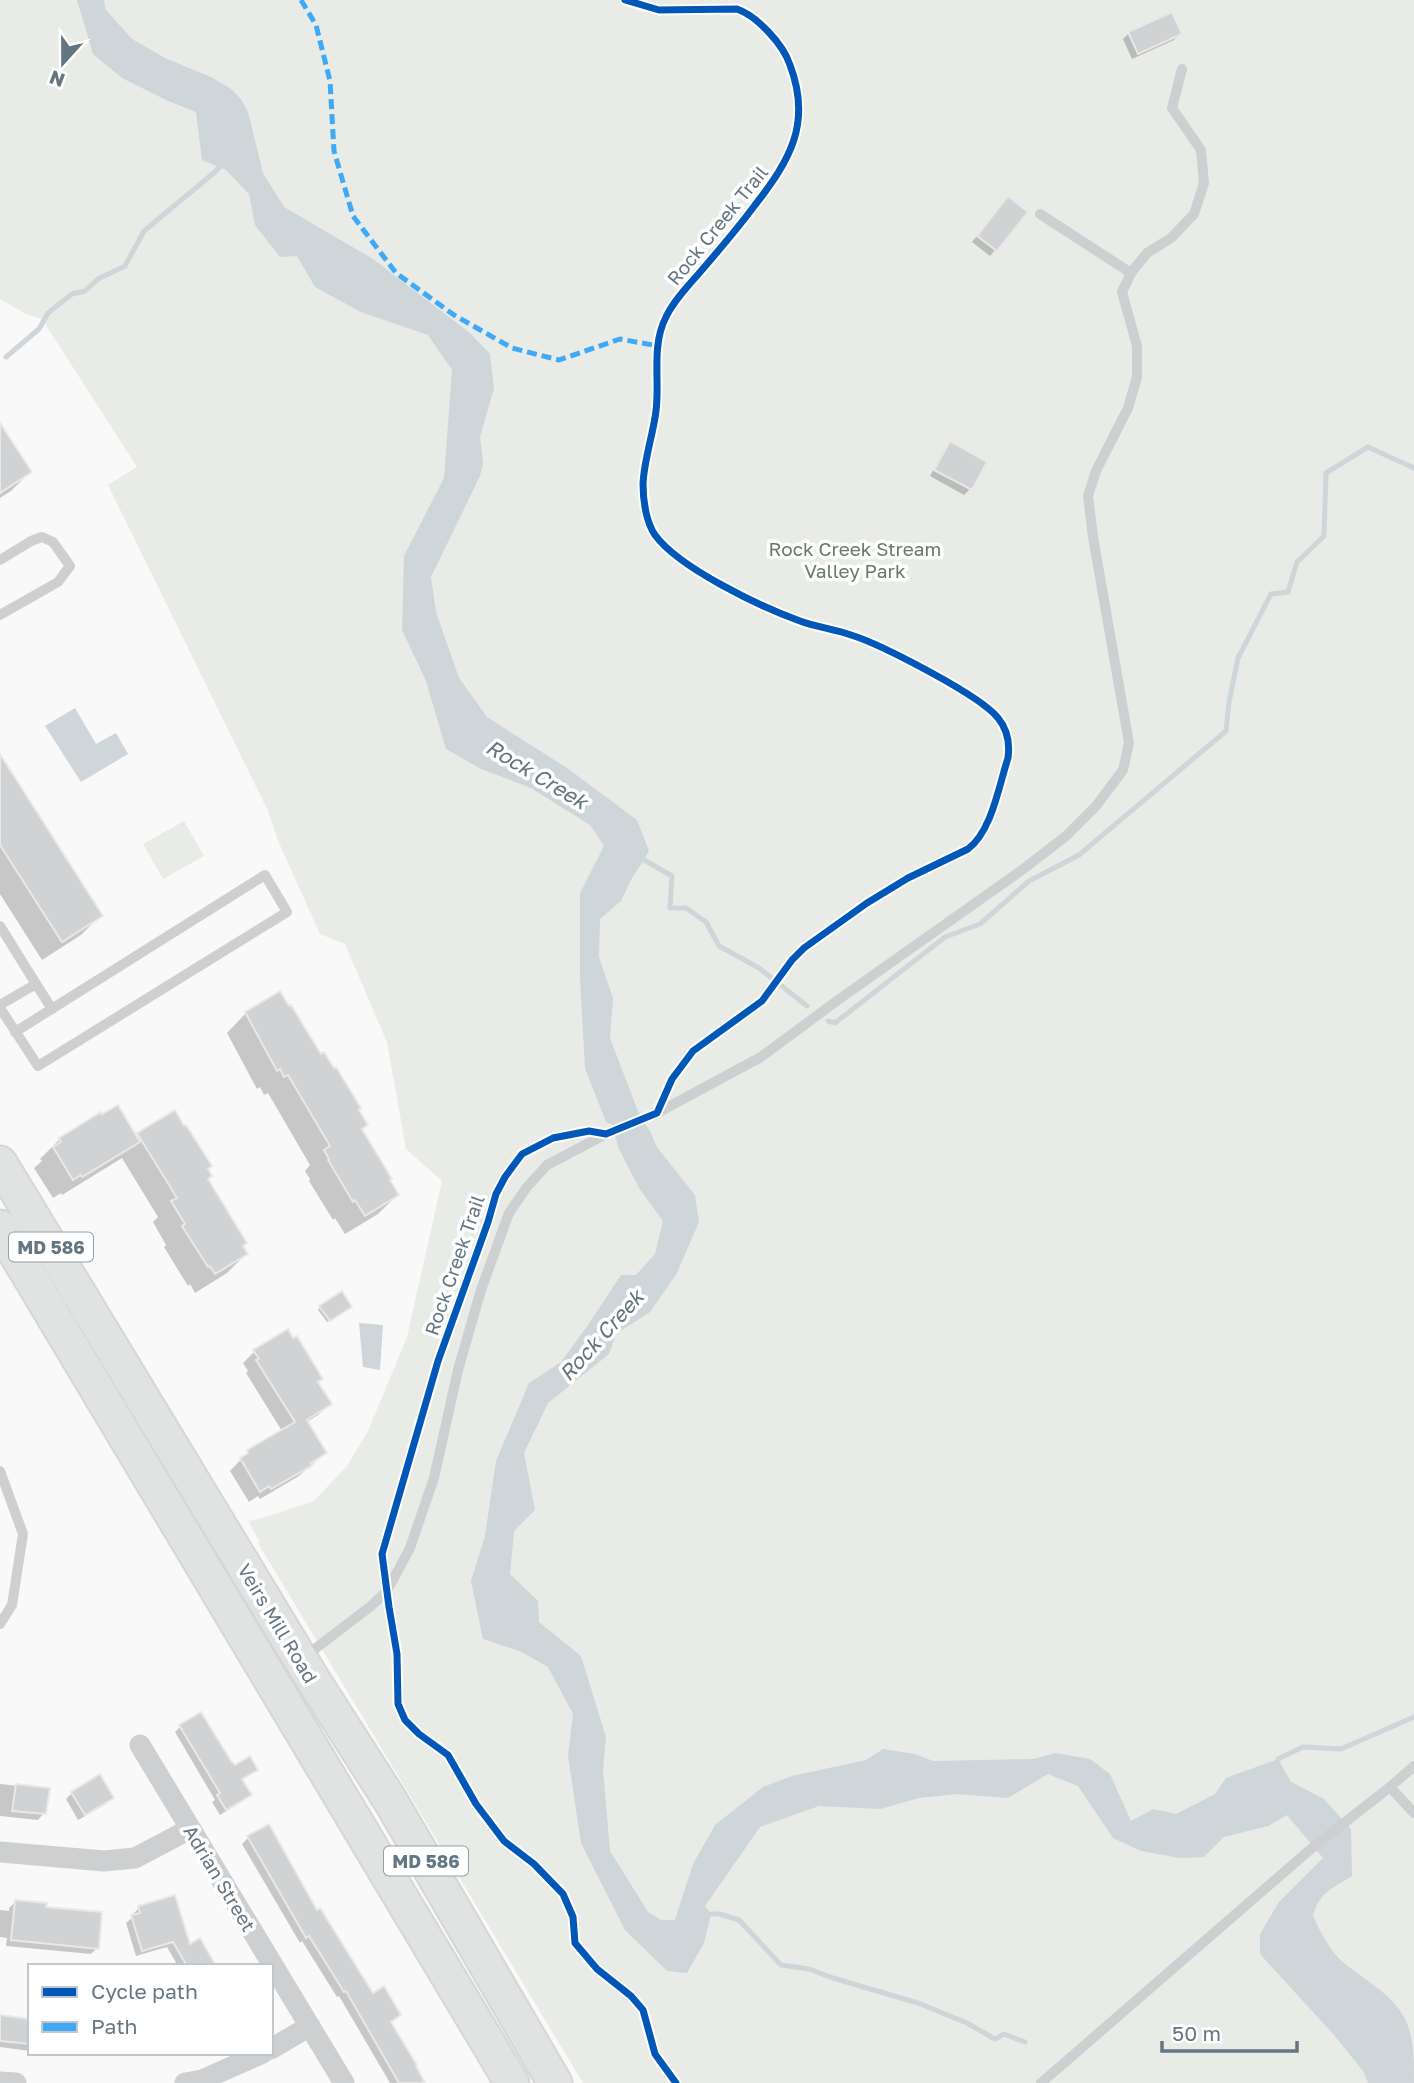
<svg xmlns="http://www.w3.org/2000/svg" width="1414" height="2083" viewBox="0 0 1414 2083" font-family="'Golos Text',sans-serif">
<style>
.green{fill:#e8ebe6}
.water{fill:#ced6d9}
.shadow{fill:#0003}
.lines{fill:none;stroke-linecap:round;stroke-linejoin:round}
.stream{stroke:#ced6d9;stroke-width:5}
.building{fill:#d0d2d3;stroke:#e8e8e8;stroke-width:2}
.primary-casing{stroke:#d5d6d7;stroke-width:37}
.lane{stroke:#cecfd0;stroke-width:10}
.street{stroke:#cecfd0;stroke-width:21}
.primary{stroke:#e1e2e2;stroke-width:33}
.quiet{stroke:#3fa9f5;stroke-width:5;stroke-dasharray:10 5;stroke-linecap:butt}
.cycleway-casing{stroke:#fff;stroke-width:11}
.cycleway{stroke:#0057b8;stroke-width:7}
.labels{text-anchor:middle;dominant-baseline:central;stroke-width:7;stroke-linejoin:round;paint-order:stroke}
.shield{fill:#fff;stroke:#939fa8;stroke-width:2}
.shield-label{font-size:18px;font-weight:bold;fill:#657683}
.street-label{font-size:19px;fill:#657683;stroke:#fff}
.park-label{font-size:19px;fill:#687a64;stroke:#fff}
.water-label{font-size:21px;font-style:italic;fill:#60757c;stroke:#fff}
</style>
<rect width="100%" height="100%" fill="#f9f9f9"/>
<g class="green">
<path d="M 0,0 L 1414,0 L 1414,2083 L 583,2083 L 258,1543 L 260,1542 L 248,1521 L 263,1518 L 314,1501 L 347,1466 L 368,1431 L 407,1337 L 442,1181 L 406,1149 L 387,1042 L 345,944 L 320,934 L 279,843 L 268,811 L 108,485 L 137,467 L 42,319 L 26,314 L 0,299 Z"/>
<path d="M 184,821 L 204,856 L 163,879 L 143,844 Z"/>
</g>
<g class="water">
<path d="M 77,0 L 104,0 L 105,9 L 132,39 L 165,58 L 213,78 L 231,89 L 241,99 L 248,112 L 263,173 L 284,207 L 373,259 L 470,333 L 490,354 L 494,388 L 480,437 L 483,463 L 480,476 L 431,577 L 436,612 L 459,678 L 487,717 L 567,768 L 637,820 L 649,851 L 631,880 L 621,901 L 600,919 L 599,957 L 613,998 L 610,1038 L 639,1114 L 651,1133 L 656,1146 L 695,1195 L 699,1222 L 677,1273 L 650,1312 L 616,1334 L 609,1354 L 548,1403 L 524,1453 L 535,1510 L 514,1531 L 510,1574 L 538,1601 L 539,1622 L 581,1656 L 606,1737 L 603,1770 L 610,1851 L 648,1912 L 661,1920 L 675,1920 L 693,1864 L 715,1825 L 763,1787 L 792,1776 L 866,1760 L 883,1749 L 915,1754 L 933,1761 L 1034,1759 L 1055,1753 L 1090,1759 L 1110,1774 L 1131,1821 L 1153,1809 L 1176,1814 L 1215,1794 L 1226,1778 L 1278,1759 L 1291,1782 L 1324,1799 L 1351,1829 L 1352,1876 C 1332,1889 1319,1892 1313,1916 C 1319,1929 1326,1943 1335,1954 C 1344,1965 1357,1972 1368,1981 C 1412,2012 1414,2032 1414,2083 L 1368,2083 L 1363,2071 L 1334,2035 L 1260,1954 L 1260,1934 L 1279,1902 L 1323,1858 L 1287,1815 L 1268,1826 L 1224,1837 L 1204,1857 L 1180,1858 L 1141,1851 L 1113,1838 L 1078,1786 L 1048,1774 L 1008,1798 L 957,1794 L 919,1798 L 880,1809 L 819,1806 L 760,1827 L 705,1906 L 711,1914 L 704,1943 L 687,1973 L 667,1971 L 625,1930 L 581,1843 L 568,1756 L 573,1714 L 548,1667 L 522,1652 L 483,1639 L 471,1581 L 485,1536 L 496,1461 L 529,1383 L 561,1362 L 588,1325 L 621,1275 L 636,1275 L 655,1254 L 663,1221 L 639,1188 L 618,1147 L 613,1125 L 606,1122 L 585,1068 L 580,978 L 580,893 L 604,846 L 590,825 L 531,788 L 481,769 L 446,749 L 426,681 L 402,630 L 404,556 L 444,478 L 452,370 L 428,335 L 361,312 L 315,287 L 297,256 L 280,257 L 255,225 L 249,194 L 226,170 L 202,160 L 196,112 L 166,100 L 122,78 L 93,54 Z"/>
<path d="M 75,708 L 96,744 L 116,733 L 128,754 L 81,782 L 45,726 Z"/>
<path d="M 359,1323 L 383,1325 L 380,1370 L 363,1367 Z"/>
</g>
<g class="shadow">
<path d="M 1129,33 L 1180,34 L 1174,40 L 1132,59 L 1123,39 Z"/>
<path d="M 1002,205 L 1025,213 L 990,256 L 972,242 Z"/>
<path d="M 0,439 L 30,472 L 11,491 L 0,498 Z"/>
<path d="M 950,444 L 970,489 L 964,495 L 930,476 L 944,450 Z"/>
<path d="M 0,757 L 100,916 L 81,935 L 42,960 L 0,894 Z"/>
<path d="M 246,1013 L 321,1056 L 366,1125 L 361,1130 L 397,1195 L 378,1214 L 345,1234 L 335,1218 L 333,1220 L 309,1181 L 310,1179 L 305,1171 L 310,1165 L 268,1093 L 264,1095 L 260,1087 L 257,1089 L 227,1033 Z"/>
<path d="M 138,1134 L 206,1170 L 207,1180 L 246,1254 L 227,1273 L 195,1293 L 190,1284 L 188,1286 L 164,1247 L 166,1245 L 153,1222 L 158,1217 L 122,1158 L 62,1195 L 61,1193 L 53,1198 L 34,1168 L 42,1161 L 40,1159 L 60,1139 L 135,1137 Z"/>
<path d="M 320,1307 L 348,1309 L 327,1322 L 318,1310 Z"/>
<path d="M 254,1352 L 317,1383 L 330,1404 L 318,1415 L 307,1422 L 325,1453 L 299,1476 L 260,1499 L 258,1496 L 249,1502 L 230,1471 L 248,1452 L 282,1431 L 246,1373 L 248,1371 L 243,1363 Z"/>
<path d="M 181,1726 L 234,1767 L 256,1770 L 241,1781 L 249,1795 L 243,1801 L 220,1815 L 212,1802 L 215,1800 L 175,1732 Z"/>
<path d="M 0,1784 L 48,1789 L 44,1813 L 38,1820 L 0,1816 Z"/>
<path d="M 72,1793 L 112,1797 L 106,1804 L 78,1820 L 66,1799 Z"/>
<path d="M 248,1838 L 317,1912 L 373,1995 L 399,2015 L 390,2023 L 424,2083 L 390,2083 L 339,1996 L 337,1997 L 302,1941 L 300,1943 L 242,1844 Z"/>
<path d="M 15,1902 L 44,1908 L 97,1948 L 91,1954 L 6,1946 L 7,1938 L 0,1937 L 0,1910 L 9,1911 L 9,1908 Z"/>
<path d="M 139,1908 L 188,1946 L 214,1966 L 178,1966 L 167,1947 L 136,1956 L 126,1923 L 134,1916 L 133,1914 Z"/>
<path d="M 0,2017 L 30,2021 L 30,2051 L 0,2047 Z"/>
<path d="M 50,2053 L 115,2053 L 94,2056 Z"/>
</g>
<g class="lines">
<g class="stream">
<path d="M 6,357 L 39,329 L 48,313 L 72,294 L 85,291 L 98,279 L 125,266 L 144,231 L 215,172 L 223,163"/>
<path d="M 639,857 L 672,876 L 670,908 L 686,908 L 706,922 L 719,946 L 759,968 L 807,1006"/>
<path d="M 828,1021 L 835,1023 L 945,937 L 980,924 L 1029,881 L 1079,855 L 1226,731 L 1229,702 L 1238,658 L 1271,594 L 1288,592 L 1297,562 L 1324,536 L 1326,473 L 1368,447 L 1414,468"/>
<path d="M 1278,1759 L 1303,1747 L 1341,1749 L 1414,1717"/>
<path d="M 711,1914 L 720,1914 L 739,1920 L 781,1965 L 809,1969 L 833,1978 L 918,2003 L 967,2023 L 995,2039 L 1004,2034 L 1025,2042"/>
</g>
</g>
<g class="building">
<path d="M 1172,12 L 1182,34 L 1138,54 L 1128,32 Z"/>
<path d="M 1008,196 L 1028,212 L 997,251 L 977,236 Z"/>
<path d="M 0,423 L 32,472 L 0,493 Z"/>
<path d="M 950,441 L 987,462 L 972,490 L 934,470 Z"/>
<path d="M 0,754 L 103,916 L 62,942 L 0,845 Z"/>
<path d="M 280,991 L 289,1006 L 291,1005 L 321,1054 L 324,1052 L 334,1068 L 336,1067 L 361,1108 L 359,1110 L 368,1125 L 362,1129 L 392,1179 L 390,1180 L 399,1195 L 365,1216 L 355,1200 L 353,1202 L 328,1160 L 329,1159 L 324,1150 L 330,1146 L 288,1075 L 284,1077 L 280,1069 L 277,1071 L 245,1012 Z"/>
<path d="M 118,1105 L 140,1142 L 82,1177 L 81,1175 L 73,1180 L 53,1147 L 61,1142 L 59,1138 L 101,1112 L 102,1114 Z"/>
<path d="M 175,1110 L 184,1126 L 186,1125 L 212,1166 L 208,1169 L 212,1176 L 208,1179 L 247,1243 L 243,1246 L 248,1254 L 215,1274 L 210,1266 L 208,1267 L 182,1226 L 185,1224 L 171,1201 L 177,1198 L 137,1133 Z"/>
<path d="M 342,1291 L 352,1307 L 330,1321 L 319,1306 Z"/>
<path d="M 288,1329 L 293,1338 L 297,1336 L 323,1379 L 318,1382 L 332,1404 L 307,1420 L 327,1453 L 311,1463 L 313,1465 L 271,1489 L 269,1486 L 260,1492 L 240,1458 L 248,1453 L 247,1450 L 295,1422 L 256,1360 L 259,1359 L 253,1350 Z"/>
<path d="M 201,1712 L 231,1761 L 235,1765 L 250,1756 L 258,1770 L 242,1779 L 252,1795 L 226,1810 L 217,1795 L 220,1793 L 179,1725 Z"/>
<path d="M 100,1774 L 114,1798 L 85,1815 L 71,1792 Z"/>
<path d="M 16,1784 L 50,1788 L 46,1814 L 12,1811 Z"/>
<path d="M 269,1824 L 317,1910 L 320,1908 L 373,1993 L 384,1986 L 401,2015 L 391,2022 L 417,2065 L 416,2066 L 425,2083 L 399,2083 L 346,1991 L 344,1992 L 309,1936 L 306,1938 L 247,1836 Z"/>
<path d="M 175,1895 L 190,1944 L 200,1938 L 216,1966 L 187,1966 L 173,1942 L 142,1951 L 131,1915 L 140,1913 L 138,1906 Z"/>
<path d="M 15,1900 L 47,1903 L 46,1907 L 102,1912 L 99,1949 L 11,1940 Z"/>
<path d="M 0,2015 L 30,2019 L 30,2044 L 0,2041 Z"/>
</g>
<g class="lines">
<defs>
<g id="primary">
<path d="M 0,1163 L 315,1683 L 390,1800 L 555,2083"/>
<path d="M 0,1227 L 512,2083"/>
</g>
</defs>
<use href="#primary" class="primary-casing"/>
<g class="lane">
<path d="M 1040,214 L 1131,273"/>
<path d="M 0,560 L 31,541 L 42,537 L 53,542 L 70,566 L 58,582 L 0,615"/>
<path d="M 0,926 L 36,984 L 0,1005"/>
<path d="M 36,984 L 52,1009"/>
<path d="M 0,1008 L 38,1066 L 287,912 L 265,875 L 15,1032"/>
<path d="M 0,1471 L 23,1534 L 12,1605 L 0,1624"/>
<path d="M 303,1658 L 371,1606 L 387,1591 L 410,1548 L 434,1478 L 458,1370 L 481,1290 L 509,1213 L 527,1187 L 547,1165 L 606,1134 L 657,1113 L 761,1057 L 838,1000 L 1022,870 L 1066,836 L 1096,806 L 1123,770 L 1129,743 L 1093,537 L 1088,496 L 1096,471 L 1128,408 L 1137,377 L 1137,346 L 1122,292 L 1131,273 L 1147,253 L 1171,238 L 1194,214 L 1204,183 L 1201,150 L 1172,108 L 1182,69"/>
<path d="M 1390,1787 L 1414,1766"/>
<path d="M 1041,2083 L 1312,1848 L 1390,1787 L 1414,1813"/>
</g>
<g class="street">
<path d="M 140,1745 L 344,2083"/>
<path d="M 0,1852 L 104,1861 L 135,1858 L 190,1829"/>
<path d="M 271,2049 L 310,2026"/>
<path d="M 0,2082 L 16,2083"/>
<path d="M 185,2083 L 202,2080 L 263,2053"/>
</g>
<use href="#primary" class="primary"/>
<path class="quiet" d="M 301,0 L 316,25 L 330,81 L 334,151 L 353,216 L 396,273 L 454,315 L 512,348 L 559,360 L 620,339 L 658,346"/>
<defs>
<path id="cycleway" d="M 625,0 L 659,10 L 737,9 C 757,16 783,44 790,65 C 812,123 790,160 755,205 C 738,228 720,249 701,271 C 689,285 674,300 666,317 C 651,346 660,380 656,411 C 653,435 644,460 643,484 C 643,500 646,522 655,535 C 679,568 761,607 800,621 C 816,627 834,629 851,635 C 880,644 980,695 998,718 C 1008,730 1010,743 1008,758 C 999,785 992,831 968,849 L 908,878 L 867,903 L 804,948 L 792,960 L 762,1001 L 693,1051 L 672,1079 L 657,1113 L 606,1134 L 589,1131 L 553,1138 L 522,1154 L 505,1177 L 496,1194 L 488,1222 L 438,1361 L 382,1554 L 389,1607 L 397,1654 L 398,1704 L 405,1720 L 419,1734 L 448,1755 L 476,1804 L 504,1841 L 534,1864 L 563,1894 L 573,1917 L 575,1943 L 597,1969 L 631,1996 L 643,2010 L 655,2054 L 676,2083"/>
</defs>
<use href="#cycleway" class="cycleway-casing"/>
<use href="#cycleway" class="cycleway"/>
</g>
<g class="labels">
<g class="shield">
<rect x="9" y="1232.5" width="84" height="29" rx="5"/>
<rect x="384" y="1846.5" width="84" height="29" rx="5"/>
</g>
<g class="shield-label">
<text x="51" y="1247">MD 586</text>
<text x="426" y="1861">MD 586</text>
</g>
<g class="street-label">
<text transform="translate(717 225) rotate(-51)">Rock Creek Trail</text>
<text transform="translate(454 1265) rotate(-71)">Rock Creek Trail</text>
<text transform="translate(278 1623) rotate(59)">Veirs Mill Road</text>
<text transform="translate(220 1878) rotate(59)">Adrian Street</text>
</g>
<g class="park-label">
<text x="855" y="548">Rock Creek Stream<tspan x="855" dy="22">Valley Park</tspan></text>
</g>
<g class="water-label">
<text transform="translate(537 774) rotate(31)">Rock Creek</text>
<text transform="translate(601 1335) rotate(-48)">Rock Creek</text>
</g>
</g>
<rect x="28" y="1964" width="245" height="91" fill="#ffffff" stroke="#c1c8cd" stroke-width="2"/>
<rect x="42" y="1987" width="35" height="10" fill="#0057b8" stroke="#c1c8cd" stroke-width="2"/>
<text x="91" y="1999" font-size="21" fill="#657683">Cycle path</text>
<rect x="42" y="2022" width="35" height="10" fill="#3fa9f5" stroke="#c1c8cd" stroke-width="2"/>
<text x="91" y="2034" font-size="21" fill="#657683">Path</text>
<g transform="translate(63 63) rotate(201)" stroke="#ffffff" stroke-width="5" paint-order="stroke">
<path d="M0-5L12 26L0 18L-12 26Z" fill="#657683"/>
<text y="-10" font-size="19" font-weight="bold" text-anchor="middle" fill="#657683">N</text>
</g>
<path d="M1162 2041v10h135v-10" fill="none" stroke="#657683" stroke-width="3.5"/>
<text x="1172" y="2041" font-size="21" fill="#657683" stroke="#ffffff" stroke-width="5" paint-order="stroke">50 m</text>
</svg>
